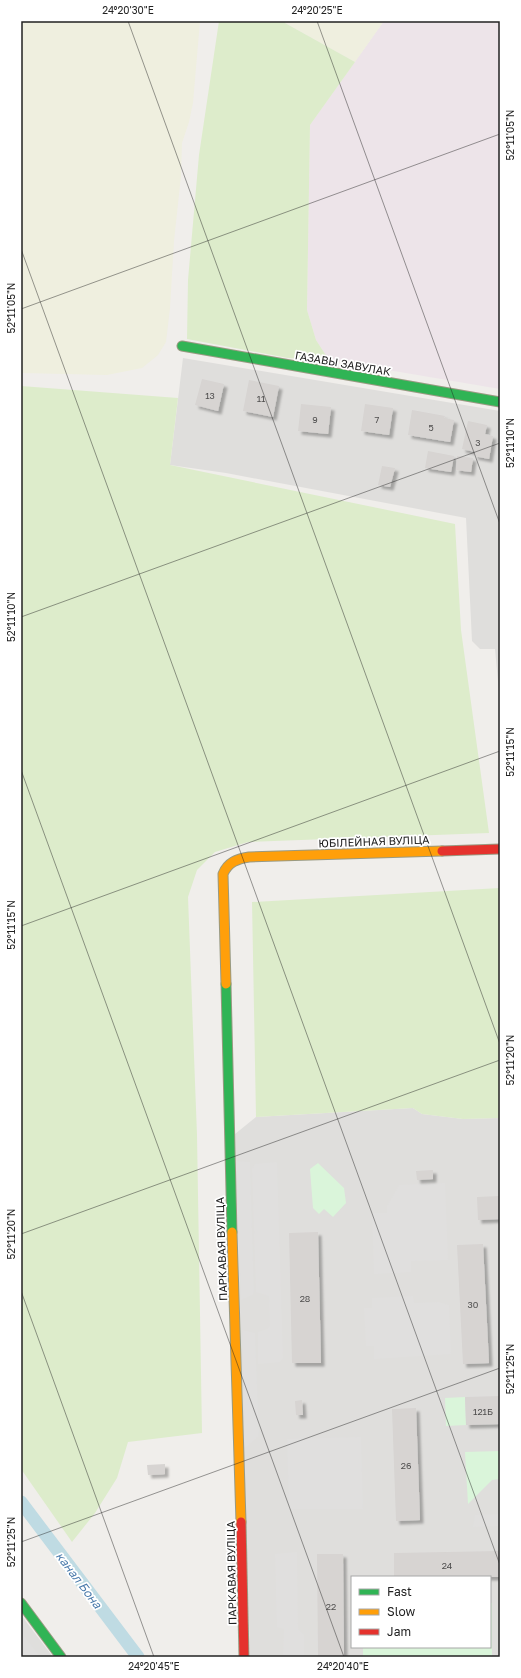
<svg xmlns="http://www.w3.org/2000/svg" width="521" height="1678" viewBox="0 0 521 1678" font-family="'Golos Text',sans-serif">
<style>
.residential{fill:#dfdedc;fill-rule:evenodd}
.industrial{fill:#ede4e9}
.farmland{fill:#efefdf}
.grass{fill:#ddeccb}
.park{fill:#daf5da}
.parking{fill:#e0dfde}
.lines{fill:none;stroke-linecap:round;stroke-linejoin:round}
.canal{stroke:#bfdbe3;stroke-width:13}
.building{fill:#d7d4d2;filter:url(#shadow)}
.fast-casing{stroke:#999a82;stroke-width:11}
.slow-casing{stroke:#999a82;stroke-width:11}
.jam-casing{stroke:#999a82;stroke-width:11}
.fast{stroke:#30b455;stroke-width:9}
.slow{stroke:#ff9f0a;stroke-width:9}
.jam{stroke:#e5322d;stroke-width:9}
.ticks{fill:none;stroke:#222;stroke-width:1;stroke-opacity:0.45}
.labels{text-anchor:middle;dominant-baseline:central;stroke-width:3.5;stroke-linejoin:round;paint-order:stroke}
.number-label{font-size:9px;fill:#4f4e4e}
.street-label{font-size:11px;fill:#222;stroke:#fff}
.water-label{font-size:12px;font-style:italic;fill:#4a7aab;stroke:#fff}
.neatline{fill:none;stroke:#222;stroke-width:1.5}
.ticks-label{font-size:10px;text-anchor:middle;fill:#222}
</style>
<defs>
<filter id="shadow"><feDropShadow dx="3.5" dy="3.5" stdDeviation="1" flood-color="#0004"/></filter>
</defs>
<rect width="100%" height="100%" fill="#f0eeeb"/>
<g class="residential">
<path d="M 183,358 L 500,411 L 500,703 L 495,649 L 480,649 L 472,641 L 466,518 L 226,473 L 170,465 Z"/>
<path d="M 413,1108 L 422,1114 L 463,1119 L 500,1118 L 500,1657 L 250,1657 L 235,1134 L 256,1117 ZM 352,1577 L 490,1577 L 490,1647 L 352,1647 Z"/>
<path d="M 21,1615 L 53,1657 L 21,1657 Z"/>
</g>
<path class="industrial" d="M 384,21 L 500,21 L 500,389 L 329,360 L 316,340 L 307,310 L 310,125 Z"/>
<g class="farmland">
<path d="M 21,21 L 200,21 L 193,103 L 189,122 L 182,143 L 181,176 L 174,241 L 170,308 L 166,342 L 158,355 L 142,368 L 107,375 L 21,373 Z"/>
<path d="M 286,21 L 384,21 L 355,62 L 285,23 Z"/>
</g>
<g class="grass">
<path d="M 219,21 L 286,21 L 285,23 L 355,62 L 310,125 L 307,310 L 316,340 L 329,360 L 288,358 L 187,339 L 188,280 L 199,155 Z"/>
<path d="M 21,386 L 178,398 L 170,465 L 455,524 L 461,630 L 489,833 L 248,842 L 215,852 L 197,870 L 188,897 L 197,1135 L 202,1433 L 128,1442 L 117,1478 L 95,1513 L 72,1542 L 21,1469 Z"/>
<path d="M 500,888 L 500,1118 L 463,1119 L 422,1114 L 413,1108 L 256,1117 L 252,902 Z"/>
</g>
<g class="park">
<path d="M 318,1163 L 344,1188 L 346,1203 L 333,1217 L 324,1209 L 319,1214 L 313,1208 L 310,1169 Z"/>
<path d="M 465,1397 L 466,1425 L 446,1426 L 445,1398 Z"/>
<path d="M 500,1451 L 500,1479 L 492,1480 L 468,1504 L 465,1452 Z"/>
<path d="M 490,1603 L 492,1603 L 492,1657 L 363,1657 L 363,1647 L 490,1647 Z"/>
</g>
<g class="parking">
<path d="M 236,1161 L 250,1162 L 254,1294 L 241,1300 Z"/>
<path d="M 276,1162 L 277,1163 L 283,1358 L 280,1362 L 258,1364 L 258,1332 L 267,1329 L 270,1326 L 269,1296 L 256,1292 L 252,1169 L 255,1164 Z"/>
<path d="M 445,1183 L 448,1260 L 411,1261 L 411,1272 L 374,1274 L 372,1213 L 387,1213 L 387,1206 L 399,1185 Z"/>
<path d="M 413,1296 L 414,1303 L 438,1302 L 449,1305 L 451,1354 L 374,1359 L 374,1346 L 366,1346 L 364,1308 L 372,1308 L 372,1298 Z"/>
<path d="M 242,1330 L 255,1333 L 259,1436 L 245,1448 Z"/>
<path d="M 361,1437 L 363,1509 L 289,1509 L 287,1439 Z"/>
<path d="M 500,1514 L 500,1526 L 473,1527 L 475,1515 Z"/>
<path d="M 297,1552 L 298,1628 L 304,1635 L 304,1655 L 283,1657 L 284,1629 L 277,1627 L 275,1554 Z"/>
<path d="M 21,1632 L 40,1657 L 21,1657 Z"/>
</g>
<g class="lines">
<path class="canal" d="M 21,1502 L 138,1657"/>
</g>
<g class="building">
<path d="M 202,379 L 224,384 L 218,411 L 195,405 Z"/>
<path d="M 249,380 L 279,386 L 273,417 L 243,411 Z"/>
<path d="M 301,404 L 331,407 L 328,434 L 298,431 Z"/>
<path d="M 365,404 L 393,408 L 389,435 L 361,431 Z"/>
<path d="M 412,410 L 445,416 L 444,418 L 454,420 L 450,442 L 408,435 Z"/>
<path d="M 468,421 L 487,425 L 485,434 L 493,436 L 489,459 L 474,456 L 475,452 L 462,449 Z"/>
<path d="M 428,451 L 454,456 L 451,472 L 425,468 Z"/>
<path d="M 457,456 L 473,458 L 471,472 L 456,470 Z"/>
<path d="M 382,466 L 395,468 L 390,487 L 378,485 Z"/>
<path d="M 433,1170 L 433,1179 L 417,1180 L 416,1171 Z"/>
<path d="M 500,1196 L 500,1219 L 478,1220 L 477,1197 Z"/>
<path d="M 318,1232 L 321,1363 L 292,1363 L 289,1233 Z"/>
<path d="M 483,1244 L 489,1363 L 463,1364 L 457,1245 Z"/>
<path d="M 500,1396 L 500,1424 L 466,1425 L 465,1397 Z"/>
<path d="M 302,1400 L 303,1415 L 296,1415 L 295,1401 Z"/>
<path d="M 416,1408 L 420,1520 L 396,1521 L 392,1409 Z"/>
<path d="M 165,1464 L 165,1474 L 148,1475 L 147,1465 Z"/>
<path d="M 499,1551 L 499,1577 L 394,1577 L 394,1553 Z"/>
<path d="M 317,1554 L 343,1554 L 344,1657 L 318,1657 Z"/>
</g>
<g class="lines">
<defs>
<g id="fast">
<path d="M 182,346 L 500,402"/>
<path d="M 226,984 L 232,1232"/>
<path d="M 21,1603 L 61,1657"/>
</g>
<g id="slow">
<path d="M 226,984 L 223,874 C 228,862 237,859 249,857 L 442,851"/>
<path d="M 232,1232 L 241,1522"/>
</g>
<g id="jam">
<path d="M 442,851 L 500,849"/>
<path d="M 241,1522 L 244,1657"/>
</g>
</defs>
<use href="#fast" class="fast-casing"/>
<use href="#slow" class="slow-casing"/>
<use href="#jam" class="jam-casing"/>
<use href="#fast" class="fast"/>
<use href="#slow" class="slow"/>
<use href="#jam" class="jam"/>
</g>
<path class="ticks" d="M 128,21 L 500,1044M 317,21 L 500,524M 21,249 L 500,1565M 21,309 L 500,134M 21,617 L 500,443M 21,770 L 344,1657M 21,926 L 500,751M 21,1234 L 500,1060M 21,1291 L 154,1657M 21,1542 L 500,1368"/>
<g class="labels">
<g class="number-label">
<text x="210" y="395">13</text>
<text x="261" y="398">11</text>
<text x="315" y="419">9</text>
<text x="377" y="419">7</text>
<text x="431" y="427">5</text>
<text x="478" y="442">3</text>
<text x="305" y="1298">28</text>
<text x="473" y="1304">30</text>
<text x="483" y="1411">121Б</text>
<text x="406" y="1465">26</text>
<text x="447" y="1565">24</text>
<text x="331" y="1606">22</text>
</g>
<g class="street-label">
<text transform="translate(343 363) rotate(10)">ГАЗАВЫ ЗАВУЛАК</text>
<text transform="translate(374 841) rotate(-2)">ЮБІЛЕЙНАЯ ВУЛІЦА</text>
<text transform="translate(221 1249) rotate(-92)">ПАРКАВАЯ ВУЛІЦА</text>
<text transform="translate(231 1573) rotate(-91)">ПАРКАВАЯ ВУЛІЦА</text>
</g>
<g class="water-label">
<text transform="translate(79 1580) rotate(53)">канал Бона</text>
</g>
</g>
<rect width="521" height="1678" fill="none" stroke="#ffffff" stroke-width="44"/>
<rect x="351" y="1576" width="140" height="72" fill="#ffffff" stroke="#a7a7a7"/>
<rect x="359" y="1589" width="20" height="6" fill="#30b455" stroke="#a7a7a7"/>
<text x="387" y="1596" font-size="12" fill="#222222">Fast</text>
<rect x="359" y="1609" width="20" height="6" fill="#ff9f0a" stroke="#a7a7a7"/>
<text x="387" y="1616" font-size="12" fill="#222222">Slow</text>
<rect x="359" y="1629" width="20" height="6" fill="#e5322d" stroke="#a7a7a7"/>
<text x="387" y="1636" font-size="12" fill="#222222">Jam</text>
<rect x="22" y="22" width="477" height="1634" class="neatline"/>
<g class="ticks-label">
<text x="128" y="14">24°20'30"E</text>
<text x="317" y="14">24°20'25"E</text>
<text transform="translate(510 135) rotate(-90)" y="4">52°11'05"N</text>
<text transform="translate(11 308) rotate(-90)" y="4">52°11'05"N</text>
<text transform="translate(510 443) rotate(-90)" y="4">52°11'10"N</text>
<text transform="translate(11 617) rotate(-90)" y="4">52°11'10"N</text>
<text transform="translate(510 752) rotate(-90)" y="4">52°11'15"N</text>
<text transform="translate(11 925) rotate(-90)" y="4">52°11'15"N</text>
<text transform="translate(510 1060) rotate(-90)" y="4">52°11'20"N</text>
<text transform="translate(11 1234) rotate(-90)" y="4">52°11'20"N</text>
<text transform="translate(510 1369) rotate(-90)" y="4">52°11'25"N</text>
<text transform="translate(11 1542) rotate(-90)" y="4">52°11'25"N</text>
<text x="154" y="1670">24°20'45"E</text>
<text x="343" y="1670">24°20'40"E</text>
</g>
</svg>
